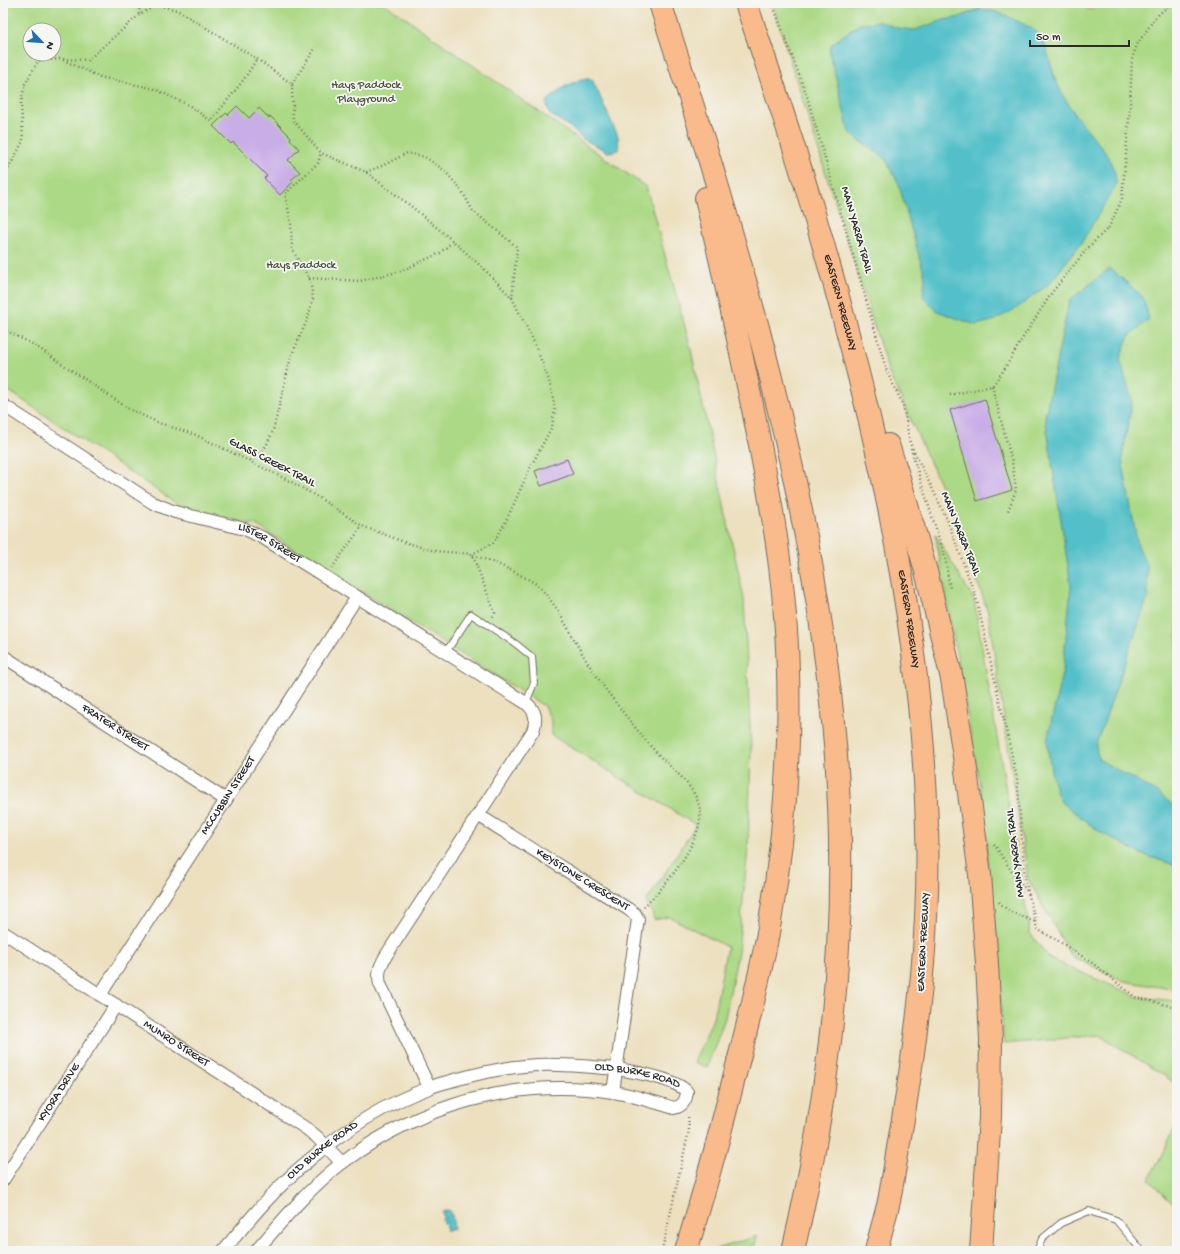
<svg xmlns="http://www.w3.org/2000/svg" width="1180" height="1254" viewBox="0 0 1180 1254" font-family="'Gochi Hand',sans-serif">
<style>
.green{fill:#acd985;stroke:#6c8258;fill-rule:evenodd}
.sand{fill:#eeda9e;stroke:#8c8264}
.water{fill:#52c0c9;stroke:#3e767a}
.building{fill:#c9ade7}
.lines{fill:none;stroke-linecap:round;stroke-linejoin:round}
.service-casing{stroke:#6f6a5f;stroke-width:8}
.minor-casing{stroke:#6f6a5f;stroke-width:14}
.motorway-casing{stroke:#6f6a5f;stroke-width:24}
.path{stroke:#6f6a5f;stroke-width:2.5;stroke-dasharray:1 3;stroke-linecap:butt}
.service{stroke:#fff;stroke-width:6}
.minor{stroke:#fff;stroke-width:12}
.motorway{stroke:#fabb8c;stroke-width:22}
.labels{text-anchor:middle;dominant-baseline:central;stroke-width:3.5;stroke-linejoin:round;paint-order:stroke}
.park-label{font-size:12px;fill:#4b5642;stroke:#f6f6f2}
.street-label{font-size:12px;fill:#2b2b2b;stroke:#f6f6f2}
</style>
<rect width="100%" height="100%" fill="#f6f6f2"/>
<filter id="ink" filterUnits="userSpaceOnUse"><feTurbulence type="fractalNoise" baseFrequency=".025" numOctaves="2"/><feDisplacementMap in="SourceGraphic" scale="8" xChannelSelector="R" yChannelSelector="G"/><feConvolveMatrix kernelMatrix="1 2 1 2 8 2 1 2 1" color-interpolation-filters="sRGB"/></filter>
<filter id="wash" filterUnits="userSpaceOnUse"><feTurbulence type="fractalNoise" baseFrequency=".012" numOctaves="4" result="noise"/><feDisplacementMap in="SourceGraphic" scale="16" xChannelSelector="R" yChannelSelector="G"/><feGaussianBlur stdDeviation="0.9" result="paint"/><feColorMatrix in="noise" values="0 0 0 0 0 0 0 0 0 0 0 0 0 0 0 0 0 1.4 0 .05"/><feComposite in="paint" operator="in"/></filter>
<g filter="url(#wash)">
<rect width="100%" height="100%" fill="#ece0bf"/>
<g class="green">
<path d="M 3,3 L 384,3 L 646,187 L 690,345 L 744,599 L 751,748 L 748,848 L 738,952 L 725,1018 L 707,1067 L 694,1062 L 713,1019 L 727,947 L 670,917 L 654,920 L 652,911 L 646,902 L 696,825 L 551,735 L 551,720 L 544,706 L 256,525 L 185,509 L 3,387 ZM 30,30 L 54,30 L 54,54 L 30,54 Z"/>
<path d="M 772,3 L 1177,3 L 1177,990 L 1124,981 L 1071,956 L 1028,879 L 988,612 L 953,512 L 889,373 Z"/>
<path d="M 935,534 L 974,600 L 1030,933 L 1050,959 L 1138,997 L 1177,1001 L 1177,1084 L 1100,1035 L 1004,1044 L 982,798 Z"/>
<path d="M 1177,1124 L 1177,1208 L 1149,1180 Z"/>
<path d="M 757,1236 L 753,1251 L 711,1251 Z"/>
</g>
<path class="sand" d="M 1083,3 L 1103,3 L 1092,10 L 1088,9 Z"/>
<g class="water">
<path d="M 979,9 C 985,10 991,10 997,12 C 1006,15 1034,28 1040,35 C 1048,47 1050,65 1055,78 C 1059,90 1067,102 1074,113 C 1088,132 1118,160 1116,185 L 1082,242 L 1049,284 L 1017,308 L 995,320 L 976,325 L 937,311 L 923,297 L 925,277 L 898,182 L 884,157 L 861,142 L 849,132 L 829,50 L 833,43 L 859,24 L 879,21 L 897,28 L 915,30 L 943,20 L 960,17 Z"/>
<path d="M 581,79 L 592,79 L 618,136 L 619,150 L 608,152 L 583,139 L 570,127 L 549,114 L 546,102 L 564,87 Z"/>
<path d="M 1110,268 L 1143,297 L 1149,319 L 1128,337 L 1120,359 L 1132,401 L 1122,459 L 1138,546 L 1147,565 L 1148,597 L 1096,745 L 1097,753 L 1100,760 L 1159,794 L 1177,808 L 1177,866 L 1141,854 L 1097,830 L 1061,802 L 1056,791 L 1051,772 L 1047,741 L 1063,669 L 1071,586 L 1045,417 L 1069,301 Z"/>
<path d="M 449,1210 L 451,1215 L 452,1215 L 454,1229 L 447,1231 L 445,1223 L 443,1223 L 442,1219 L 444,1218 L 442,1212 Z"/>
</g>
<g id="blocks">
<g class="building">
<path d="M 237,106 L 249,118 L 259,108 L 269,118 L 270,116 L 291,137 L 290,139 L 299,149 L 288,160 L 300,172 L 291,180 L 293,182 L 280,195 L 264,178 L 267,176 L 233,142 L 231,144 L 213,126 L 226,113 L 228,115 Z"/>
<path d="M 985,399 L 1012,490 L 977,501 L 950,410 Z"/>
<path d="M 567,459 L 573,474 L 541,486 L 535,471 Z"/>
</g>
</g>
</g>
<g filter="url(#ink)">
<use href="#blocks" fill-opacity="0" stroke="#6f6a5f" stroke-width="1"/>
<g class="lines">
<defs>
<g id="service">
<path d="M 446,652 L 471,614 L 516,644 L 532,657 L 534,683 L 526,703"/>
<path d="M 1037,1251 L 1042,1239 L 1061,1223 L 1089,1211 L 1116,1220 L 1142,1251"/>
</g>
<g id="minor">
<path id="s1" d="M 3,405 L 153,503 L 175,512 L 245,529 L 265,539 L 526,703 C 536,711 537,719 533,731 L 387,954 C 381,964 377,972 380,984 L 429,1087"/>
<path id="s2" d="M 3,656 L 226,800"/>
<path id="s3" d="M 478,815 L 628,909 L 635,914 L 638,919 L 613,1092"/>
<path id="s4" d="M 3,932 L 307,1129 L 317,1137 L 342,1163"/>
<path id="s5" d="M 100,995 L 357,597"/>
<path id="s6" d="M 3,1180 L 116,1005"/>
<path id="s7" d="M 223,1251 C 249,1220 276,1187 308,1161 C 344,1130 385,1104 429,1088 C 438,1084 448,1082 458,1079 C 484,1072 511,1066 538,1065 C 560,1064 582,1066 604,1068 C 623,1069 676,1078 687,1092 C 686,1101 683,1106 674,1108 C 654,1102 633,1095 613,1092 C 516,1077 420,1105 342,1163 C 309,1188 283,1220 256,1251"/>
</g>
<g id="motorway">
<path d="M 660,3 C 739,248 816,498 836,756 C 849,921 831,1090 793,1251"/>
<path id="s8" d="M 746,3 C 769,72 793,141 813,210 C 873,411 921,616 927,826 C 930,925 919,1022 903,1119 C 898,1147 894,1174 889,1201 C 885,1218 880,1234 876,1251"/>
<path d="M 888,445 L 899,478 L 926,571 L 952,679 L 965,763 L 980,875 L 987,964 L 991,1039 L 990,1117 L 981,1251"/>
<path d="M 686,1251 C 704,1193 720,1134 735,1074 C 748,1024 761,973 770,922 C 787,821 793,718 785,616 C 780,548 767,481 754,414 C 739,342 723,270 706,198"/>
</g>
</defs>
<use href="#service" class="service-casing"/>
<use href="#minor" class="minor-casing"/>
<use href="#motorway" class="motorway-casing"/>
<g class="path">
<path d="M 772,3 L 806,93 L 887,372 L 903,405 L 910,443 L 947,519 L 976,597 L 1017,778 L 1025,879 L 1037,929 L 1060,942 L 1091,962 L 1135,997 L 1166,1005 L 1177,1007"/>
<path d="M 139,14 L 140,3"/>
<path d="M 63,60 L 100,77 L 155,89 L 190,106 L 211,121 L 242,82 L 257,59"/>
<path d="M 292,84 L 316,47"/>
<path d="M 366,172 L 384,165 L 407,153 L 425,157 L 444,170 L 462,191 L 473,211 L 517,247 L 512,298"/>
<path d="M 3,179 L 23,141 L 21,103 L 25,84 L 38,61 L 60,59 L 88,60 L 139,15 L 157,5 L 177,10 L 257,59 L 292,84 L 293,120 L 321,153 L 366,172 L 412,207 L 453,241 L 484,269 L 512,298 L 533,340 L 549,380 L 555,408 L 552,427 L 532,464 L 505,523 L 493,543 L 472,554"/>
<path d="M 309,278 L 360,281 L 401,271 L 440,253 L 453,241"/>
<path d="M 3,329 L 34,345 L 129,409 L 159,423 L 196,435 L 290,481 L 321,499 L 362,526 L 404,542 L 435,551 L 472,554 L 495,613 L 492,618"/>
<path d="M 992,386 L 1012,462 L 1016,490 L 1008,511"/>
<path d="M 950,395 L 992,386 L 1004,370 L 1022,339 L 1053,291 L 1087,249 L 1109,227 L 1122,199 L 1130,107 L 1132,58 L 1138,43 L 1155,18 L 1171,3"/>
<path d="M 911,448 L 915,463 L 945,557 L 950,589"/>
<path d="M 250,460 L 258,456 L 266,446 L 273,431 L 291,357 L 308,318 L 313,298 L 310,280 L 292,249 L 291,223 L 285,194 L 318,163 L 321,153"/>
<path d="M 473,555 C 490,561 506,567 522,576 C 527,579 532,581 536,584 C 558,604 570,634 586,660 C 606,692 630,722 655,751 C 671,769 696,785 700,810 C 704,840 664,889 643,907"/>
<path d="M 332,568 L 362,526"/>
<path d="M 994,844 L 1012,872 L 1027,891"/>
<path d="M 999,902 L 1009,911 L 1035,922"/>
<path d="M 662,1251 L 689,1130 L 688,1115"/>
</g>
<use href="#service" class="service"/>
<use href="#minor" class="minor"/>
<use href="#motorway" class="motorway"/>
</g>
</g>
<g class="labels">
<g class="park-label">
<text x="366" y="86">Hays Paddock<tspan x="366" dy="14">Playground</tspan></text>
<text x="301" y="266">Hays Paddock</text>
</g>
<g class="street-label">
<text transform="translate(856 230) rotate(74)">MAIN YARRA TRAIL</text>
<text stroke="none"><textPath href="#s8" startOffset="314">EASTERN FREEWAY</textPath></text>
<text transform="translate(272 463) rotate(27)">GLASS CREEK TRAIL</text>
<text transform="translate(960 534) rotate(68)">MAIN YARRA TRAIL</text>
<text stroke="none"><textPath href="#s1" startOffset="303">LISTER STREET</textPath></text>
<text stroke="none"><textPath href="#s8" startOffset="638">EASTERN FREEWAY</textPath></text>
<text stroke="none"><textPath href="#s2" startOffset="133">FRATER STREET</textPath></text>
<text stroke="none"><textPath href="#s5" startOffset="237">MCCUBBIN STREET</textPath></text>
<text transform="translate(1016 853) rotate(-97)">MAIN YARRA TRAIL</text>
<text stroke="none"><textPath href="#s3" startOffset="123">KEYSTONE CRESCENT</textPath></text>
<text transform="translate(924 942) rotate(-87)">EASTERN FREEWAY</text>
<text stroke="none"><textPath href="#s4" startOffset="206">MUNRO STREET</textPath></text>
<text stroke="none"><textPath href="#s7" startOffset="478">OLD BURKE ROAD</textPath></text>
<text stroke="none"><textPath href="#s6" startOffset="104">KYORA DRIVE</textPath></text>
<text stroke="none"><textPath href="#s7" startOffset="142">OLD BURKE ROAD</textPath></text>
</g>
</g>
<rect width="1180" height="1254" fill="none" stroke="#f6f6f2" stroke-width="16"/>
<g transform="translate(42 42) rotate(115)"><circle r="19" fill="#f6f6f2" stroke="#a5a5a2"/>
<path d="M0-3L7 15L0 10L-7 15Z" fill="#1f6fb2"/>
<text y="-6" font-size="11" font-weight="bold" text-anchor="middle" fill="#2b2b2b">N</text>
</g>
<path d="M1030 40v6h99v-6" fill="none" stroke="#2b2b2b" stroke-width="2"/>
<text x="1036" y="40" font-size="12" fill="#2b2b2b" stroke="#f6f6f2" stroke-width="3" paint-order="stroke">50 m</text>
</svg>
